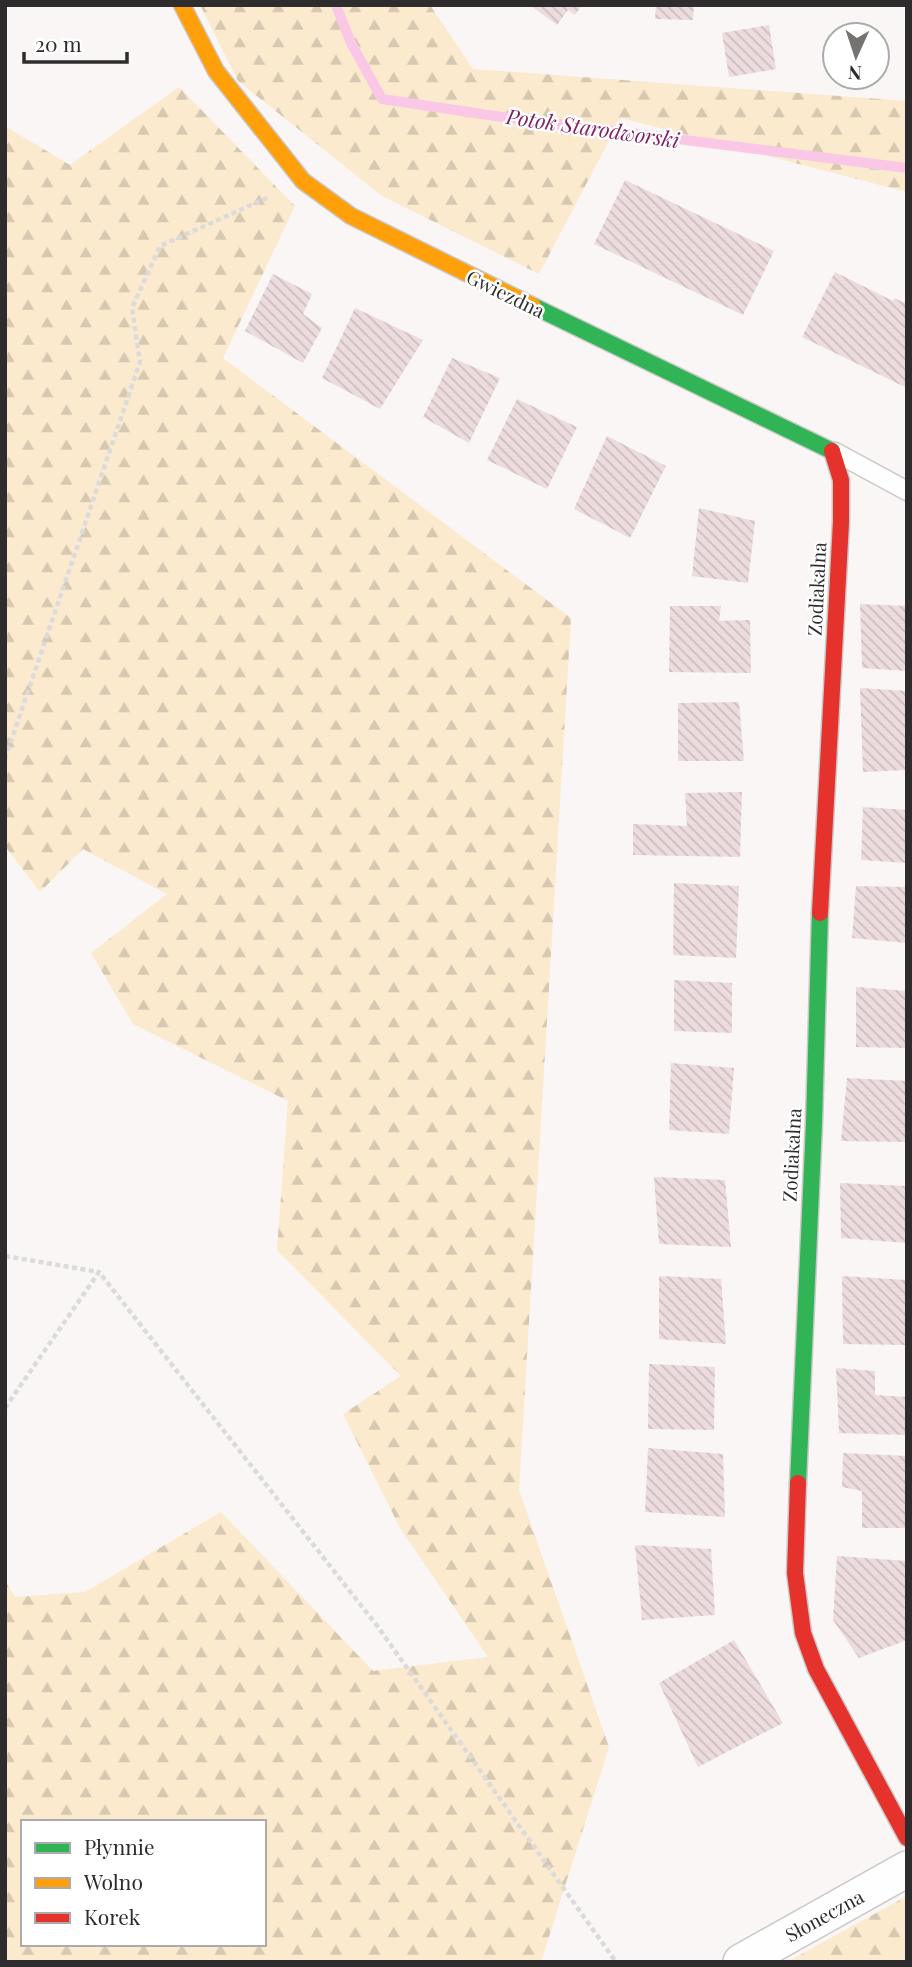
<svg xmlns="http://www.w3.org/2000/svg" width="912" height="1967" viewBox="0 0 912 1967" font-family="'Playfair Display',serif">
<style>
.forest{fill:url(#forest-firs);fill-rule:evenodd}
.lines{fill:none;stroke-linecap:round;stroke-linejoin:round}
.stream{stroke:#fac8e6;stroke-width:10}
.building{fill:url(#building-back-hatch)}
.lane-casing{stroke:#cbc9c8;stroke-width:21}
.street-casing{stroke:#cbc9c8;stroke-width:38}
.fast-casing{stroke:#cbc9c8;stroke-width:19}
.slow-casing{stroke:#cbc9c8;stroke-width:19}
.jam-casing{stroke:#cbc9c8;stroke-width:19}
.path{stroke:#dbdbdb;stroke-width:4.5;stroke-dasharray:5 3.5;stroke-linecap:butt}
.lane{stroke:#fefefe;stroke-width:18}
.street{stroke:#fefefe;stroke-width:35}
.fast{stroke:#30b455;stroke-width:16}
.slow{stroke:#ff9f0a;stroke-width:16}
.jam{stroke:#e5322d;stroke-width:16}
.labels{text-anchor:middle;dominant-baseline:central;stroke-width:5;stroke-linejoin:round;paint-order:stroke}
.street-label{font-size:19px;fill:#2e2c2c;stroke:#fff}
.water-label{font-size:21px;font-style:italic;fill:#832066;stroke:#fff}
</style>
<defs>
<pattern id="forest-firs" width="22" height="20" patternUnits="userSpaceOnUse" patternTransform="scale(1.75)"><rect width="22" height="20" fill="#fbeace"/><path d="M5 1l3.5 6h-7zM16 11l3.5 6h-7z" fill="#d7c9b1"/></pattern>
<pattern id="building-back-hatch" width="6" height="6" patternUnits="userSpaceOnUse" patternTransform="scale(1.75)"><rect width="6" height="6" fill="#eddcde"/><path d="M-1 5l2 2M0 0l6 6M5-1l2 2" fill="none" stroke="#ccbdbf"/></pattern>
</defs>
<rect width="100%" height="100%" fill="#f9f6f5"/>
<g class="forest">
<path d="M 200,5 L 430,5 L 473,69 L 907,101 L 907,192 L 621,118 L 539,274 L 382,196 L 238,81 Z"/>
<path d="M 179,87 L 295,206 L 223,358 L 571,618 L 519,1490 L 609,1747 L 541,1962 L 5,1962 L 5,1581 L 15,1597 L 85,1592 L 221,1512 L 373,1671 L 488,1657 L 400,1528 L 343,1414 L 401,1376 L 277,1250 L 288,1101 L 133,1024 L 91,953 L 167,894 L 83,849 L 40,892 L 5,846 L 5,126 L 70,165 ZM 23,1822 L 264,1822 L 264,1944 L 23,1944 Z"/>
<path d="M 907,1896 L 907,1962 L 787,1962 Z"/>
</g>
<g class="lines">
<path class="stream" d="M 336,5 L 351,43 L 382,99 L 495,116 L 907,168"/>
</g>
<g class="building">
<path d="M 530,5 L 582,5 L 575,15 L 568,10 L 557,25 Z"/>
<path d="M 656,5 L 694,5 L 693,20 L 655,19 Z"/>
<path d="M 769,25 L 776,69 L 729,77 L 722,33 Z"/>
<path d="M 625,180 L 774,251 L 743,315 L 594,244 Z"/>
<path d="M 835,272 L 893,301 L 894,298 L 907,304 L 907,388 L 802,337 Z"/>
<path d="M 273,274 L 312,294 L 303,314 L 322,328 L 303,363 L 245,331 Z"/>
<path d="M 355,308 L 423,340 L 380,409 L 322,378 Z"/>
<path d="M 452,358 L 500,378 L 469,443 L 423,417 Z"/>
<path d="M 517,399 L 577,427 L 547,489 L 487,460 Z"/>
<path d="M 607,436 L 666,466 L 630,538 L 574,509 Z"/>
<path d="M 699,508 L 755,521 L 748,583 L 692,576 Z"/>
<path d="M 860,604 L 907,606 L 907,671 L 862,668 Z"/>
<path d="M 670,606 L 721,606 L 719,621 L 750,620 L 751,673 L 669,672 Z"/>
<path d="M 860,688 L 907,691 L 907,770 L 863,772 Z"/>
<path d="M 739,702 L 744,761 L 678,761 L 678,703 Z"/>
<path d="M 742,792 L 740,857 L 633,855 L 633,824 L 687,826 L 685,793 Z"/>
<path d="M 863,807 L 907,810 L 907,863 L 861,860 Z"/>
<path d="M 674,883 L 739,886 L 736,958 L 673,955 Z"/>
<path d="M 856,886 L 907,887 L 907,943 L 852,938 Z"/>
<path d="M 674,980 L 732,983 L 732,1033 L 674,1031 Z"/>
<path d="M 856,987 L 907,991 L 907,1048 L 856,1047 Z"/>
<path d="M 671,1063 L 734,1068 L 729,1134 L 669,1130 Z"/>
<path d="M 847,1078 L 907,1081 L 907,1142 L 841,1141 Z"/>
<path d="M 654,1177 L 725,1180 L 731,1247 L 659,1244 Z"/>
<path d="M 840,1183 L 907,1186 L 907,1243 L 841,1238 Z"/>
<path d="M 659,1276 L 721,1279 L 726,1344 L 659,1339 Z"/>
<path d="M 842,1276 L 907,1280 L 907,1345 L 843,1344 Z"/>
<path d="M 649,1364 L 715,1367 L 714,1430 L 648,1429 Z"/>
<path d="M 836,1368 L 875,1371 L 875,1395 L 907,1397 L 907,1435 L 839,1433 Z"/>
<path d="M 648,1448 L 723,1454 L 725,1517 L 645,1512 Z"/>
<path d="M 843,1453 L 907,1456 L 907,1528 L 862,1528 L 862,1491 L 842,1487 Z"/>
<path d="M 635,1545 L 711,1549 L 715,1615 L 642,1620 Z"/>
<path d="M 837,1556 L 907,1561 L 907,1640 L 859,1658 L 833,1620 Z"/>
<path d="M 734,1640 L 783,1723 L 698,1767 L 659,1683 Z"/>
</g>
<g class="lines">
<defs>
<path id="lane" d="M 835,452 L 907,491"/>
<path id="street" d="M 741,1962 L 907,1869"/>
<g id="fast">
<path d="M 533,306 L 832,451"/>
<path d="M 798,1483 L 814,1123 L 820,913"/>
</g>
<path id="slow" d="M 182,5 L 216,71 L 303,181 L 351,216 L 533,306"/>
<g id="jam">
<path d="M 820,913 L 841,522 L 841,480 L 832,451"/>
<path d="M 798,1483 L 795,1573 L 803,1633 L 816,1669 L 907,1838"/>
</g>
</defs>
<use href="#lane" class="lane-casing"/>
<use href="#street" class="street-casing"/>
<use href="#fast" class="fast-casing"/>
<use href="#slow" class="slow-casing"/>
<use href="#jam" class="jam-casing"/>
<g class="path">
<path d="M 5,759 L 140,362 L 132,308 L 160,246 L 269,197"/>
<path d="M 5,1256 L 99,1272"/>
<path d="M 5,1408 L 99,1272 L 378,1627 L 616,1962"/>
</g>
<use href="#lane" class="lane"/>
<use href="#street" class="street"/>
<use href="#fast" class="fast"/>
<use href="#slow" class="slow"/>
<use href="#jam" class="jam"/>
</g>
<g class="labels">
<g class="street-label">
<text transform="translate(506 293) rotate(26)">Gwiezdna</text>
<text transform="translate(816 589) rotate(-87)">Zodiakalna</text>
<text transform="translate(791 1155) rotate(-87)">Zodiakalna</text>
<text transform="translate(824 1915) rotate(-29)">Słoneczna</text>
</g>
<g class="water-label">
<text transform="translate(593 127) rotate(8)">Potok Starodworski</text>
</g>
</g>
<rect width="912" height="1967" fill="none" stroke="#2e2c2c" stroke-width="14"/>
<rect x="21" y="1820" width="245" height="126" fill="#ffffff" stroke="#ababab" stroke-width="2"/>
<rect x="35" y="1843" width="35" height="10" fill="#30b455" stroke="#ababab" stroke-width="2"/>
<text x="84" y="1855" font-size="21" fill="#2e2c2c">Płynnie</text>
<rect x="35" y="1878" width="35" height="10" fill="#ff9f0a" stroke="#ababab" stroke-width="2"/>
<text x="84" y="1890" font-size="21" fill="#2e2c2c">Wolno</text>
<rect x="35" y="1913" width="35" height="10" fill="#e5322d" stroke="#ababab" stroke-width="2"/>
<text x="84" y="1925" font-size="21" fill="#2e2c2c">Korek</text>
<g transform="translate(856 56) rotate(183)"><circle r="33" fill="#ffffff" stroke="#ababab" stroke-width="2"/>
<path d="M0-5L12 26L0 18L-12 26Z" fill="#757372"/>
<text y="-10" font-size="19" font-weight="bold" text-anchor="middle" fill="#2e2c2c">N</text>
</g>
<path d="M24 52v10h103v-10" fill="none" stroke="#2e2c2c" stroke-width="3.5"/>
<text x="35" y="52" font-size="21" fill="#2e2c2c" stroke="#ffffff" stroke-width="5" paint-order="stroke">20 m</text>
</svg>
